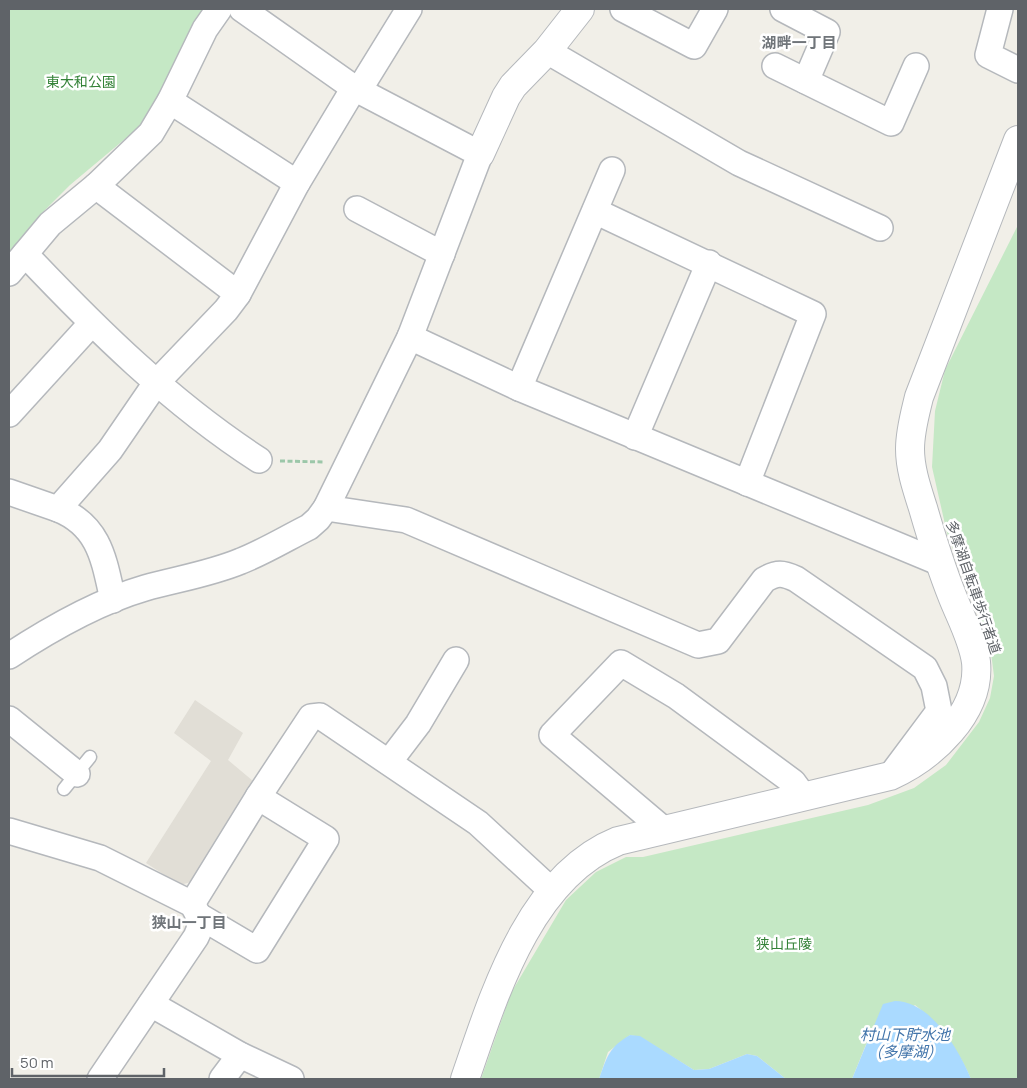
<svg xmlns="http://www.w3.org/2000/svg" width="1027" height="1088" viewBox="0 0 1027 1088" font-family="Manrope,'Noto Sans JP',sans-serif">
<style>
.education{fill:#e1ded6}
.green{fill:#c5e8c5}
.water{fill:#aadaff}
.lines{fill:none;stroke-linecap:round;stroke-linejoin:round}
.service-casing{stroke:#b5b8bc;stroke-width:15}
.minor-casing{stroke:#b5b8bc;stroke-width:28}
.tertiary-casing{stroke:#b5b8bc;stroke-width:30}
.path{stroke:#9cc7a9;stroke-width:3;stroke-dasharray:5 2.5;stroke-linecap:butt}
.service{stroke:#fff;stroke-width:12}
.minor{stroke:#fff;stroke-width:25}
.tertiary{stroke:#fff;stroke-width:28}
.labels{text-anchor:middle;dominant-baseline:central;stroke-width:5;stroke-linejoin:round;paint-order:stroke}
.park-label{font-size:14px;fill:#348238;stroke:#fff}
.street-label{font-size:14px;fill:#5f6368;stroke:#fff}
.neighbourhood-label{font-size:15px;font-weight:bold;fill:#70757a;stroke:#fff}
.water-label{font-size:15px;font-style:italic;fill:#4174aa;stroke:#fff}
</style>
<rect width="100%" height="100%" fill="#f1efe8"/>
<path class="education" d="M 195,700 L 243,733 L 228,760 L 253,781 L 191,882 L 180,885 L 146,863 L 211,761 L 174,733 Z"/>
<g class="green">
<path d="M 9,9 L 206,9 L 197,20 L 144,123 L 70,185 L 40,215 L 9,253 Z"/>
<path d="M 1018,225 L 1018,1079 L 971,1079 C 959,1051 940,1024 915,1005 L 867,1042 L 852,1079 L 786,1079 L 757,1056 L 747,1054 L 709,1069 L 694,1070 L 640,1037 L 630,1035 L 608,1052 L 599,1079 L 481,1079 L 511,993 L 566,900 L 596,872 L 626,857 L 643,857 L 868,805 L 914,788 L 946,765 L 979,722 L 990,698 L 994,676 L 990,645 L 947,533 L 932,467 L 935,411 L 945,370 Z"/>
</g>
<g class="water">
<path d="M 895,1001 C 931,1001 959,1050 971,1079 L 852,1079 L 883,1004 Z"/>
<path d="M 630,1035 L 640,1036 L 694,1070 L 709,1069 L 747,1054 L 757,1056 L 786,1079 L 599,1079 C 607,1057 609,1047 630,1035 Z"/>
</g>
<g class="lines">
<defs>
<path id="service" d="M 64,789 L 90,757"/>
<g id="minor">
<path d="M 623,9 L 694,46 L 715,9"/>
<path d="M 783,9 L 827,32 L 806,81"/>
<path d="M 1000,9 L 988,55 L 1018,70"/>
<path d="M 547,51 L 739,163 L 880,228"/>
<path d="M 775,66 L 891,123 L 916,66"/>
<path d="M 359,90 L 409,9"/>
<path d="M 170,101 L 297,183"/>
<path d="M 96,186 L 238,294"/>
<path d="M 357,209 L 442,254"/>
<path d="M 595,211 L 813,314 L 747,483"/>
<path d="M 25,254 C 97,330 171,403 259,460"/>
<path d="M 9,273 L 50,224 L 96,186 L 151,133 L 170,101 L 205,29 L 219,9"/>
<path d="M 410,337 L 519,388 L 938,562"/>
<path d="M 519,388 L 612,170"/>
<path d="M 9,414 L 91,324"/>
<path d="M 635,437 L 709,263"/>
<path d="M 9,492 L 58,509 L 110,450 L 156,383 L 226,310 L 238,294 L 297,183 L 354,88"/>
<path d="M 326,508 L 406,520 L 698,645 L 718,641 L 764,580 C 777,572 783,573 796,579 L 925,668 L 934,686 L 939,711 L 892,774"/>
<path d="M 58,509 C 100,526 104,560 113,600"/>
<path d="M 9,656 C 50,629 97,602 145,588 C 177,579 210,574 241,561 C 264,552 287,538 309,527 L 318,519 L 326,508 L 410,337 L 480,154 L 354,88 L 242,9"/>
<path d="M 9,719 L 77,774"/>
<path d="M 389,762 L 418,724 L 456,660"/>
<path d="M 663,829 L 552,735 L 621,663 L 676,696 L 793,782 L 804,797"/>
<path d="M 9,831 L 100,858 L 192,904 C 200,917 203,923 196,937 L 100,1079"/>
<path d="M 192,904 L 258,797 L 311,717 L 320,716 L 478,823 L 552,891"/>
<path d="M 201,917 L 257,950 L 326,839 L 258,797"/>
<path d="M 151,1004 L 240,1055 L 291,1079"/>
<path d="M 222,1079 L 240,1055"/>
</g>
<g id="tertiary">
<path d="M 480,154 L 506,97 L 513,86 L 547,51 L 580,9"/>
<path d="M 465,1079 C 494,995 529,877 618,841 L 890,776 C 932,757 981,713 976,662 C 973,640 961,618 953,598 C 941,568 932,539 923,508 C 917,489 910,469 910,449 C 910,431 915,414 919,397 L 1018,140"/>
</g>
</defs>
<use href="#service" class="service-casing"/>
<use href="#minor" class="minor-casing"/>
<use href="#tertiary" class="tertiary-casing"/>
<path class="path" d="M 280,461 L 324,462"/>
<use href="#service" class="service"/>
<use href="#minor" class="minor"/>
<use href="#tertiary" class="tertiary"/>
</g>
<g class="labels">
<g class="park-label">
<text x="81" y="81">東大和公園</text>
<text x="784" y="943">狭山丘陵</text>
</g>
<g class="street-label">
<text transform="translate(974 587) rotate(71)">多摩湖自転車歩行者道</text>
</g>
<g class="neighbourhood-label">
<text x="799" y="42">湖畔一丁目</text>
<text x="189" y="922">狭山一丁目</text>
</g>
<g class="water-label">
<text x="905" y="1034">村山下貯水池<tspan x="905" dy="17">(多摩湖)</tspan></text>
</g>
</g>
<rect width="1027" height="1088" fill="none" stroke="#5f6368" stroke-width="20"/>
<path d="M12 1068v8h152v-8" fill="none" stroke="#5f6368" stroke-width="2.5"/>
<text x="20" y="1068" font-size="15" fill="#5f6368" stroke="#ffffff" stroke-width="4" paint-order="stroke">50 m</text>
</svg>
